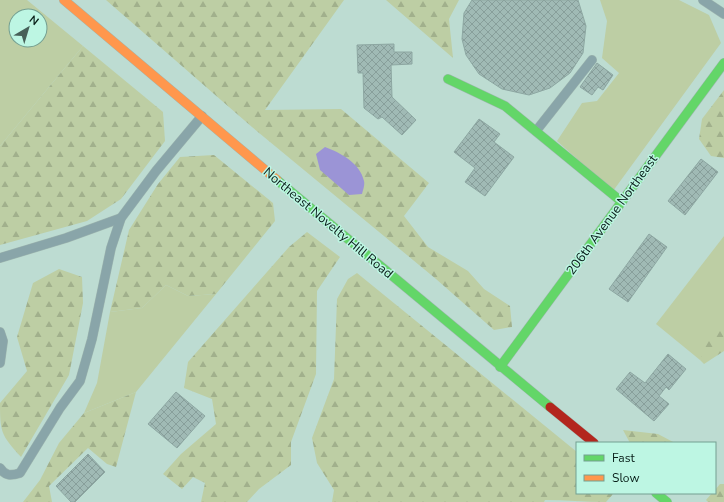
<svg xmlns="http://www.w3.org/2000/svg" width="724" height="502" viewBox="0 0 724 502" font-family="'Nunito Sans',sans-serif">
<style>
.grass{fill:#bdcea4;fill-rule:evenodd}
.forest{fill:url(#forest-firs)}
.water{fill:#9b94d6}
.building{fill:url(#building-cross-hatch);stroke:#8da7a2}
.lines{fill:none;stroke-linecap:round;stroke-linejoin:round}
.lane-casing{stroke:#9fb7b0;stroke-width:10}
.fast-casing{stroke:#9fb7b0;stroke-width:10}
.slow-casing{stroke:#9fb7b0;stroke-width:10}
.jam-casing{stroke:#9fb7b0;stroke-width:10}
.lane{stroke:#89a5a9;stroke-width:9}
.fast{stroke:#63d668;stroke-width:9}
.slow{stroke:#ff974d;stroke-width:9}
.jam{stroke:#b3261e;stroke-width:9}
.labels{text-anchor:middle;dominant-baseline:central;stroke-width:3;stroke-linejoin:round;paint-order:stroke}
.street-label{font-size:13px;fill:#071d17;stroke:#bdf6e3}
</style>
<defs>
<pattern id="forest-firs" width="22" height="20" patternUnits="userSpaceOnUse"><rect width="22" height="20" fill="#bdcea4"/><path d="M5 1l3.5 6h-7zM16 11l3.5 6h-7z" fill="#a1b08c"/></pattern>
<pattern id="building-cross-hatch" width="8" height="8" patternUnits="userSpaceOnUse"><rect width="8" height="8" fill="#a0bab5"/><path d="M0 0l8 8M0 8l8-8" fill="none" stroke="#889f9b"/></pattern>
</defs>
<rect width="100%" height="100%" fill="#bddcd2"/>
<g class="grass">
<path d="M 0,0 L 27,0 L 83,46 L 0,146 ZM 16,16 L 40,16 L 40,40 L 16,40 Z"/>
<path d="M 600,0 L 679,0 L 709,15 L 721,43 L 613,191 L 557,141 L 582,103 L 597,101 L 619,73 L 602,58 L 607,21 Z"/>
<path d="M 724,236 L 724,330 L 700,360 L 656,324 Z"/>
<path d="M 166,285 L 188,296 L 216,294 L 136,392 L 84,413 L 97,383 L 110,312 L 142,308 Z"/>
</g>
<g class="forest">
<path d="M 106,0 L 344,0 L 265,110 L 341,109 L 429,183 L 404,216 L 428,247 L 468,271 L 484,289 L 510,306 L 512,327 L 494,330 L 436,279 L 252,127 Z"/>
<path d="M 386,0 L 459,0 L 449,19 L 453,58 Z"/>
<path d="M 83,46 L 163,112 L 165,141 L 121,199 L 87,221 L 0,245 L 0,146 Z"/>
<path d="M 724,90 L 724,158 L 711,156 L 699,139 L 702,119 Z"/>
<path d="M 214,155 L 273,203 L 275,221 L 216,294 L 188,296 L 166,285 L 142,308 L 110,312 L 129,230 L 158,184 L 180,157 Z"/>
<path d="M 307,232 L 340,257 L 317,291 L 316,374 L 291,442 L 291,465 L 259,489 L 247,502 L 201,502 L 205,483 L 193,477 L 182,489 L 163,474 L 181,454 L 216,424 L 212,399 L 184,388 L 188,362 L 289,247 Z"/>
<path d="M 59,269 L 82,277 L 83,303 L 69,375 L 21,457 C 1,435 0,432 0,403 L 27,371 L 17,337 L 33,283 Z"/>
<path d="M 357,273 L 577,452 L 577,493 L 614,493 L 606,502 C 585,502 565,500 545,500 L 544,502 L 332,502 L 334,490 L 317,463 L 312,438 L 334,379 L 337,299 L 348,279 Z"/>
<path d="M 724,320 L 724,351 L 704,364 L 700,360 L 708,337 Z"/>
<path d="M 136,392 L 116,467 L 107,464 L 88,448 L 49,486 L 52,502 L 23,502 L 40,480 L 59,443 L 84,413 Z"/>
<path d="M 623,430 L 658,434 L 675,443 L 630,443 Z"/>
<path d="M 720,484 L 724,484 L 724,502 L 708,502 L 706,500 L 712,493 L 715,493 L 715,490 Z"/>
</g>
<path class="water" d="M 325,147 C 341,153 360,163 364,181 C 365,185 363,190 362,194 L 349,195 L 320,170 L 316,154 Z"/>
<g class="building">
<path d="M 472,0 L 578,0 L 586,26 L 583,53 L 570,73 L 550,88 L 529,95 L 502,89 L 479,74 L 466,55 L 462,39 L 464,13 Z"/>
<path d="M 394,44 L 394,52 L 412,52 L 412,64 L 391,65 L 392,97 L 416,120 L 402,135 L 382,117 L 378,119 L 364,108 L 363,73 L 358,73 L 357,45 Z"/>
<path d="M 597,63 L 613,75 L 603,90 L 598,87 L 592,95 L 580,87 Z"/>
<path d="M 479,119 L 500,134 L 494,142 L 514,157 L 485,196 L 465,182 L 475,168 L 454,152 Z"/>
<path d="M 701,159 L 718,172 L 685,215 L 668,201 Z"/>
<path d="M 649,234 L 667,247 L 628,302 L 609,289 Z"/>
<path d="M 668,354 L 686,369 L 669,390 L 666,387 L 659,396 L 669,404 L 654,421 L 616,389 L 630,372 L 645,383 Z"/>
<path d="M 176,392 L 205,416 L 177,448 L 148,424 Z"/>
<path d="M 88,454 L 105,472 L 75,502 L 71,502 L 56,486 Z"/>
</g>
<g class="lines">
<defs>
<g id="lane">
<path d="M 703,0 L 724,14"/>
<path d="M 536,131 L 592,60"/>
<path d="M 0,258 L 66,238 L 121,218"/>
<path d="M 0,332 L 3,341 L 0,363"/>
<path d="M 0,468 C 5,476 11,476 20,473 L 60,408 L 80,381 L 92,339 L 111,248 L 121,218 L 156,171 L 202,116"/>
</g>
<g id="fast">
<path d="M 448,79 L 505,106 L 622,202"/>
<path d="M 277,180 L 550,407"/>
<path d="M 500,367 L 724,63"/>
<path d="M 656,493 L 667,502"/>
</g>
<path id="slow" d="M 64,0 L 277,180"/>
<path id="jam" d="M 550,407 L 594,443"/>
</defs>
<use href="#lane" class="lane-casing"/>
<use href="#fast" class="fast-casing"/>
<use href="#slow" class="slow-casing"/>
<use href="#jam" class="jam-casing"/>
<use href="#lane" class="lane"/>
<use href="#fast" class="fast"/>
<use href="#slow" class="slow"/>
<use href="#jam" class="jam"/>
</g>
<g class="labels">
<g class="street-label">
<text transform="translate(612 215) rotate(-54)">206th Avenue Northeast</text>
<text transform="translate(328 223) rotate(40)">Northeast Novelty Hill Road</text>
</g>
</g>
<rect x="576" y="442" width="140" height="52" fill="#bdf6e3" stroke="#749f91"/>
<rect x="584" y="455" width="20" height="6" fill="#63d668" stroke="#749f91"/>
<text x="612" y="462" font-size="12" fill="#071d17">Fast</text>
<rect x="584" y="475" width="20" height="6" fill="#ff974d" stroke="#749f91"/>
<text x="612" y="482" font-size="12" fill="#071d17">Slow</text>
<g transform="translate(28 28) rotate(38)"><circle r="19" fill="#bdf6e3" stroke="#749f91"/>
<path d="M0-3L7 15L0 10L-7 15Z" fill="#476058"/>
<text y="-6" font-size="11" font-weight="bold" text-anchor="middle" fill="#071d17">N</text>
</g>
</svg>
